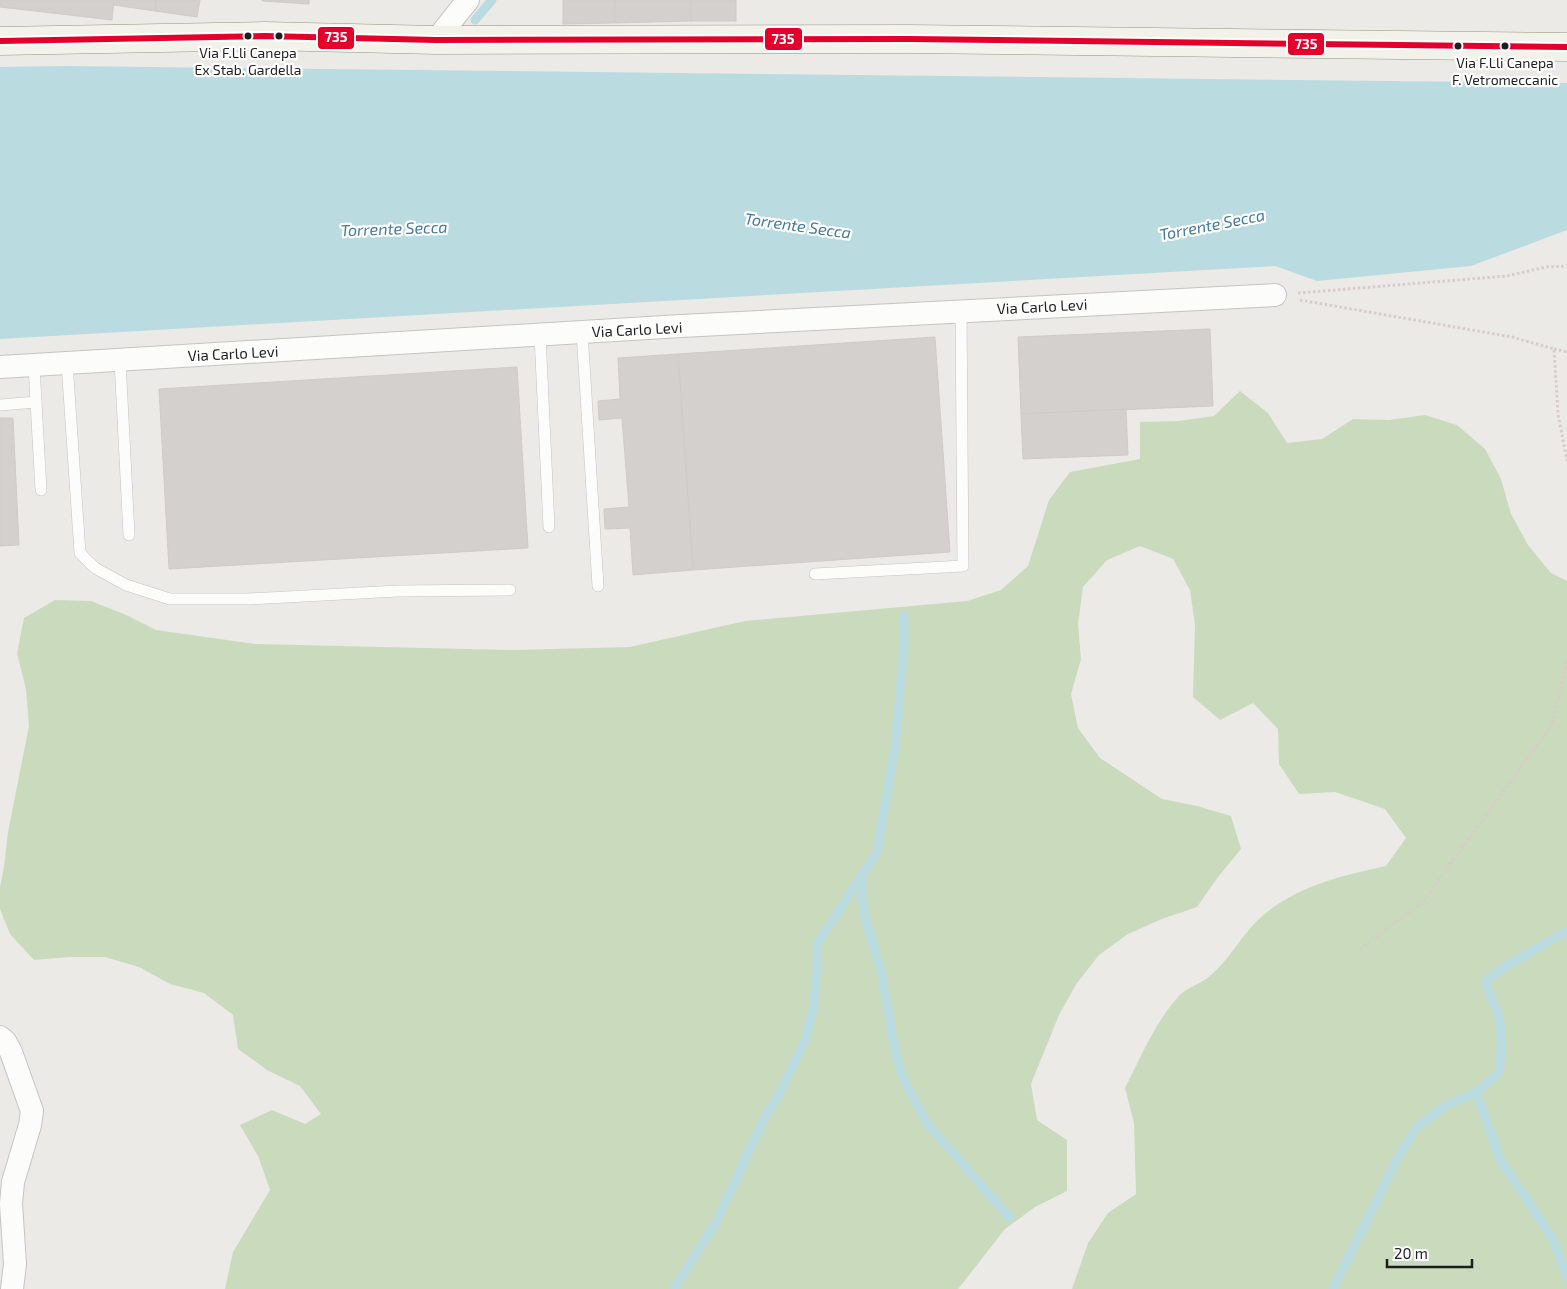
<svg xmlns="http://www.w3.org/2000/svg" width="1567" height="1289" viewBox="0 0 1567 1289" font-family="'Exo 2',sans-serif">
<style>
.forest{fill:#c9dbbc}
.water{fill:#badbe0}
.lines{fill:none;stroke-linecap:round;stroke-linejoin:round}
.stream{stroke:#badbe0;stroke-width:9}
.building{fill:#d3d0ce;stroke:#cfcbc8}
.service-casing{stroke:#c5c4c3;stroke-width:12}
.minor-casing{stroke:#c5c4c3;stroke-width:24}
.secondary-casing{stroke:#96967e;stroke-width:29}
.path{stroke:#dacbca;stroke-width:3;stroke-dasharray:2.5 2.5;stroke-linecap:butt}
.service{stroke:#fcfcfb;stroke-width:11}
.minor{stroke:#fcfcfb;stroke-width:22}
.secondary{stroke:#f3f2ea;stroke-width:28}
.bus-1-casing{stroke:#fff;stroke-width:10}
.bus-1{stroke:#e4002b;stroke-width:6}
.bus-dot{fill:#1e1e1e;stroke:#fff;stroke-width:2}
.labels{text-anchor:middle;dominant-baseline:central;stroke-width:4.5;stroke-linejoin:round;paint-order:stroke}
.bus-label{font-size:14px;fill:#1e1e1e;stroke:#fff}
.street-label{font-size:15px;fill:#1e1e1e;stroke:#fff}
.water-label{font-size:16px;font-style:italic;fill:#44789e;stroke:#fff}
.line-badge{stroke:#fff;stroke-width:2}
.badge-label{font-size:14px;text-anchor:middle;font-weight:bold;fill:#fff}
</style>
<rect width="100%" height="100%" fill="#eceae7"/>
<path class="forest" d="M 1240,391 L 1268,413 L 1287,443 L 1322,439 L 1353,419 L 1389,420 L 1425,415 L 1457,425 L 1485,449 L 1501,479 L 1511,514 L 1528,545 L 1551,573 L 1567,581 L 1567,1289 L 1072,1289 L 1088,1243 L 1108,1213 L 1136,1194 L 1134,1123 L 1125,1088 C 1141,1057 1155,1022 1179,996 C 1187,987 1202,984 1211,975 C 1229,960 1241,936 1258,920 C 1293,887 1340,876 1386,866 L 1406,838 L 1385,809 L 1335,792 L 1299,794 L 1279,764 L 1278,729 L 1253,703 L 1220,720 L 1193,697 L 1195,625 L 1190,590 L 1173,559 L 1140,546 L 1107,560 L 1083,587 L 1078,624 L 1081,659 L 1071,694 L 1078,728 L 1100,758 L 1162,799 L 1197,806 L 1231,816 L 1241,849 L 1218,877 L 1197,907 L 1162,919 L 1128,934 L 1099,955 L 1077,983 L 1059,1015 L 1031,1084 L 1037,1120 L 1067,1140 L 1067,1191 L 1035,1207 L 1005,1229 L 958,1289 L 225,1289 L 233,1252 L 270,1190 L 258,1156 L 240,1125 L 272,1110 L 305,1124 L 321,1114 L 300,1086 L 267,1070 L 238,1049 L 233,1015 L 204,993 L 170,984 L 139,967 L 105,957 L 70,957 L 34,960 L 10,934 L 0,909 L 0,887 L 4,867 L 8,832 L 29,726 L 26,689 L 17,653 L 24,618 L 55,600 L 91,601 L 124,614 L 156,630 L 255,644 L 514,650 L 630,647 L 745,621 L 967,601 L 1001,590 L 1028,566 L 1049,500 L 1070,472 L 1140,459 L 1140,422 L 1179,421 L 1214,416 Z"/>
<path class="water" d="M 66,66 L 1567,83 L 1567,230 L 1471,266 L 1317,281 L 1275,266 L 0,339 L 0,67 Z"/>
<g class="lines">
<g class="stream">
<path d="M 475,20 L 492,0"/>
<path d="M 862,876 L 862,899 L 867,925 L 881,970 L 895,1050 L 903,1078 L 927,1123 L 1010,1218"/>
<path d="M 1476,1092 L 1500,1159 L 1553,1239 L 1567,1277"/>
<path d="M 674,1289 L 716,1222 L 764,1119 L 781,1091 L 805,1040 L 814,1007 L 818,943 L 877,852 L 895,747 L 904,648 L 904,615"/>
<path d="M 1333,1289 L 1396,1161 L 1416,1128 L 1445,1106 L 1476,1092 L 1499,1073 C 1502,1053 1503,1034 1498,1014 C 1494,1001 1488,995 1486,980 L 1503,968 L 1567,931"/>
</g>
</g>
<g class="building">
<path d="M 0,0 L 114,0 L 112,20 L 0,7 Z"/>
<path d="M 114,0 L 156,0 L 155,11 L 114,5 Z"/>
<path d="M 156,0 L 200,0 L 197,17 L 155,11 Z"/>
<path d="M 262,0 L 309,0 L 309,4 L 262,1 Z"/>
<path d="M 563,0 L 615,0 L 615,23 L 563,24 Z"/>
<path d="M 615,0 L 691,0 L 691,21 L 615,23 Z"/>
<rect x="691" y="0" width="45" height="21"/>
<path d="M 1210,329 L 1213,406 L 1021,414 L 1018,337 Z"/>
<path d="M 935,337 L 950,552 L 693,570 L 678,354 Z"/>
<path d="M 678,354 L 693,570 L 633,575 L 630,528 L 605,529 L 604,509 L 629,507 L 622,418 L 599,420 L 598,401 L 620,399 L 618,358 Z"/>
<path d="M 517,367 L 528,548 L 169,569 L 159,389 Z"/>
<path d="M 1126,409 L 1128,455 L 1023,459 L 1021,414 Z"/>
<path d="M 0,418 L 13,418 L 19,545 L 0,546 Z"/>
</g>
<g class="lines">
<defs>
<g id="service">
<path d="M 582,332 L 598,586"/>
<path d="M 540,335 L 549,527"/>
<path d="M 120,360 L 129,535"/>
<path d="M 67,363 L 80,553 L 95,568 L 126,585 L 170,599 L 248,599 L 398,591 L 510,590"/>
<path d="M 34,365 L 36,402"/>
<path d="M 0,405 L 36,402 L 41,490"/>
<path d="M 815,574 L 963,566 L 961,310"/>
</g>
<g id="minor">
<path d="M 436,40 L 468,0"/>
<path d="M 0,367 L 681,326 L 1275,295"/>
<path d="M 0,1037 L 5,1041 L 11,1052 L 32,1111 L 30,1125 L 13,1182 L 11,1204 L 15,1264 L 12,1289"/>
</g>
<path id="secondary" d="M 0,41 L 265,36 L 436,40 L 909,39 L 1567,47"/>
</defs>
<use href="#service" class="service-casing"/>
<use href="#minor" class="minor-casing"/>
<use href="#secondary" class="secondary-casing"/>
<g class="path">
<path d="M 1298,293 L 1507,276 L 1546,267 L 1567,266"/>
<path d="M 1300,300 L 1512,337 L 1554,349 L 1558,414 L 1567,461"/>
<path d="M 1554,349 L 1567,352"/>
<path d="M 1360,949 L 1423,902 L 1552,725 L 1567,661"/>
</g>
<use href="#service" class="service"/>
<use href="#minor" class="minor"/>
<use href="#secondary" class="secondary"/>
<defs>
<path id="bus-1" d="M 0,41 L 265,36 L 436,40 L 909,39 L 1567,47"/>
</defs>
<use href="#bus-1" class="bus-1-casing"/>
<use href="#bus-1" class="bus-1"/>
</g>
<g class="bus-dot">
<circle cx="248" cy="36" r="4.5"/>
<circle cx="279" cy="36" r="4.5"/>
<circle cx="1458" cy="46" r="4.5"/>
<circle cx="1505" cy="46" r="4.5"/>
</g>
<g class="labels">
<g class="bus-label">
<text x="248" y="52">Via F.Lli Canepa<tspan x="248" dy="17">Ex Stab. Gardella</tspan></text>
<text x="1505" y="62">Via F.Lli Canepa<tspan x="1505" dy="17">F. Vetromeccanic</tspan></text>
</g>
<g class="street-label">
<text transform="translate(1042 306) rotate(-3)">Via Carlo Levi</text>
<text transform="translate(637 329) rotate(-3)">Via Carlo Levi</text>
<text transform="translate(233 353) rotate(-3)">Via Carlo Levi</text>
</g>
<g class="water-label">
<text transform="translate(1212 224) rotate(-11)">Torrente Secca</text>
<text transform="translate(798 225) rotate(8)">Torrente Secca</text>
<text transform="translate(394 228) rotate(-2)">Torrente Secca</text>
</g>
</g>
<g class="line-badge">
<rect x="317" y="26" width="38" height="24" rx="5" fill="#e4002b"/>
<rect x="764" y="27" width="39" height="24" rx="5" fill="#e4002b"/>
<rect x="1287" y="32" width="38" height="24" rx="5" fill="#e4002b"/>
</g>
<g class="badge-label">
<text x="336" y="42">735</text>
<text x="783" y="44">735</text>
<text x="1306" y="49">735</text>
</g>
<path d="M1387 1259v8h85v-8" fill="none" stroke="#1e1e1e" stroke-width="2.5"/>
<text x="1394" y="1259" font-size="15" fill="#1e1e1e" stroke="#ffffff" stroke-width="4" paint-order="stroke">20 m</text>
</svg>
